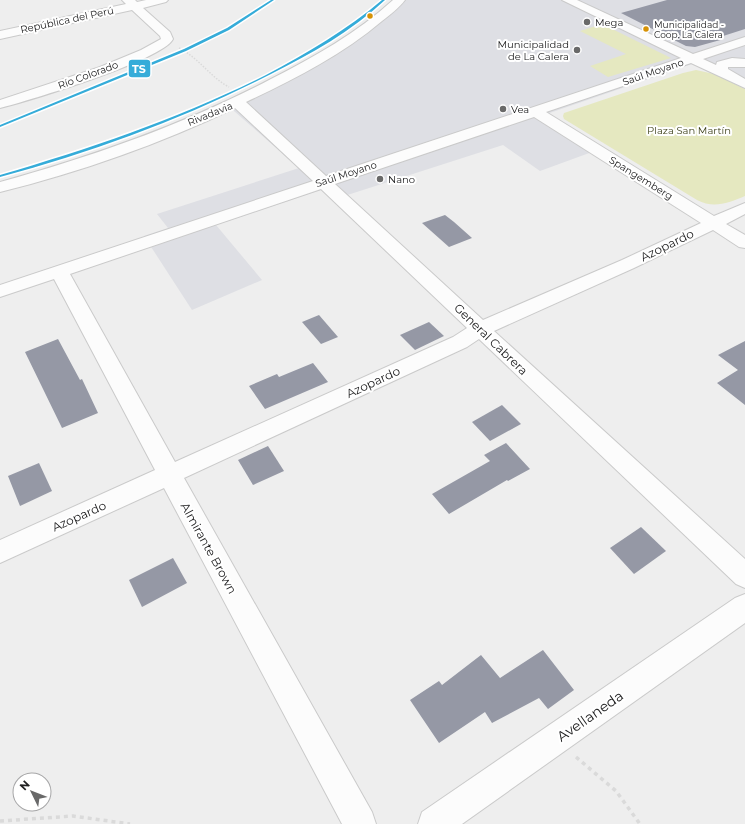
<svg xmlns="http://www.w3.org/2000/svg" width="745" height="824" viewBox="0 0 745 824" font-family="Montserrat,sans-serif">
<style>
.built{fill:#dedfe4}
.green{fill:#e5e8c0}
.building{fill:#9598a5}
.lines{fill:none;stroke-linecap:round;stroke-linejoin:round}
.minor-casing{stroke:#cacaca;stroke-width:2}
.path-far1{stroke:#dadada;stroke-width:1.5;stroke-dasharray:1.5 1.5;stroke-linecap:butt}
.path{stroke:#dadada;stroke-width:3.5;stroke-dasharray:4 4;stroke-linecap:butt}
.minor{fill:#fcfcfc;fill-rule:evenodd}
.rail-1-casing{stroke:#fff;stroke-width:3}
.rail-1{fill:#35acd9;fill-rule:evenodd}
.bus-dot{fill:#d79205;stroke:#fff;stroke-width:1.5}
.poi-dot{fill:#696969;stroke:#fff;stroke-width:1.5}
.labels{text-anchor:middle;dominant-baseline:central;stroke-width:4;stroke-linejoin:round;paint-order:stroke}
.far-bus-label{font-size:9px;fill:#212122;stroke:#fff;text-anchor:start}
.far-street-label{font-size:10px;fill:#212122;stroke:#fff}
.far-poi-label{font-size:10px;fill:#212122;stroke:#fff;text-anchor:start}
.far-park-label{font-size:10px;fill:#3f421b;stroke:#fff}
.street-label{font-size:12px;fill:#212122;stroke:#fff}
.near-street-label{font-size:14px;fill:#212122;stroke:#fff}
.line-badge{stroke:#fff;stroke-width:1.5}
.badge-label{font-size:11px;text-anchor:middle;font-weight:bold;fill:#fff}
</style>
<rect width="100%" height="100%" fill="#eee"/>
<path class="built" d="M 396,0 L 745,0 L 745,86 L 695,63 L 538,117 L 592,152 L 540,171 L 503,145 L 335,199 L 324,189 L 216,225 L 262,280 L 192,310 L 144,236 L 168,228 L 157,214 L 299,168 L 226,104 L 322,53 L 374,20 Z"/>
<g class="green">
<path d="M 602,24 L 671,58 L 608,77 L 590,66 L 626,54 L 580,31 Z"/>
<path d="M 696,70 L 714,74 L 745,89 L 745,196 C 728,203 714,209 697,200 L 564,119 L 563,116 L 564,113 L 683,73 Z"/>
</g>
<g class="building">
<path d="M 667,0 L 745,0 L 745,29 L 720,37 L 724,39 L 695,47 L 686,46 L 621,13 Z"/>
<path d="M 445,215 L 454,222 L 472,238 L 449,247 L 422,223 Z"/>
<path d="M 319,315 L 338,337 L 321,344 L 302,322 Z"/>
<path d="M 429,322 L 444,336 L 415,350 L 400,335 Z"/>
<path d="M 58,339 L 80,380 L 82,379 L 98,413 L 62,428 L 25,352 Z"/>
<path d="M 745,341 L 745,405 L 717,383 L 738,370 L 718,355 Z"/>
<path d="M 313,363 L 328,382 L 265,409 L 249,386 L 277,374 L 279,377 Z"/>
<path d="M 502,405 L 521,424 L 490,441 L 472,422 Z"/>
<path d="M 506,443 L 530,469 L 508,481 L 507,480 L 449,514 L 432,494 L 490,461 L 484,455 Z"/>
<path d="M 268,446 L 284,471 L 253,485 L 238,460 Z"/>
<path d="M 39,463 L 52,491 L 20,506 L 8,476 Z"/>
<path d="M 641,527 L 666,551 L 634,574 L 610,548 Z"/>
<path d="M 173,558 L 187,583 L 142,607 L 129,580 Z"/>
<path d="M 543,650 L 574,690 L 548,709 L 539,698 L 492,723 L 485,712 L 439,743 L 410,700 L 439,681 L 442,685 L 481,655 L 500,678 Z"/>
</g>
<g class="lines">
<defs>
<g id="minor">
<path d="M 122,0 L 135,0 L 137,2 L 146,0 L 168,0 L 166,2 L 143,8 L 170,32 L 173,39 C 163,60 28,101 0,108 L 0,100 L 100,67 L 141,50 L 161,39 L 160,36 L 132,10 L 0,39 L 0,31 L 126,4 Z"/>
<path d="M 393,0 L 405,0 C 399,8 390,15 382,21 C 342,55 293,80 246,102 L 326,176 L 681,58 L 562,0 L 577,0 L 693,54 L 745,37 L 745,45 L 703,59 L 716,65 L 717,62 L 732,58 L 745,59 L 745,67 L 728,67 L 728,69 L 745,79 L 745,88 L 691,63 L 546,112 L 714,216 L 745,203 L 745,214 L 726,224 L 745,235 L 745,248 L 739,247 L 713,230 L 634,268 L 494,331 L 745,559 L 745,588 L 736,584 L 479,339 L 467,347 L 184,478 L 372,812 L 376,824 L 342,824 L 164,488 L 0,563 L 0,540 L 155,470 L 54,279 L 0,297 L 0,285 L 313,181 L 235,108 C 160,144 80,172 0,192 L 0,182 C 94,156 185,124 271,79 C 314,57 357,33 393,0 ZM 534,117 L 701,223 L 622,260 L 483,320 L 335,184 ZM 321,189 L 467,328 L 453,337 L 175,462 L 70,274 Z"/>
<path d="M 745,594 L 745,623 L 462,824 L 418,824 L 422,812 L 735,598 Z"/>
</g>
</defs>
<use href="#minor" class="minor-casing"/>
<path class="path-far1" d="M 179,48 C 199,58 210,77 229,87"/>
<g class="path">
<path d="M 576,757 L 616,791 L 640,824"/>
<path d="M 0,821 L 73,816 L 130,824"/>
</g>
<use href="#minor" class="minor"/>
<defs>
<g id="rail-1">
<path d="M 271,0 L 274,0 L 229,30 L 186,51 L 0,127 L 0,125 L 184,49 L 227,28 Z"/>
<path d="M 382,0 L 385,0 C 352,31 311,54 271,74 C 185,118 94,152 0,177 L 0,175 C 92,148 180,118 266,75 C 307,53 347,30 382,0 Z"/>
</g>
</defs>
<use href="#rail-1" class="rail-1-casing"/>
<use href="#rail-1" class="rail-1"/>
</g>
<g class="bus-dot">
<circle cx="370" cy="16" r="3.5"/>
<circle cx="646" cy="29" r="3.5"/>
</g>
<g class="poi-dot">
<circle cx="587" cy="22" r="4"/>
<circle cx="577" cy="50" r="4"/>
<circle cx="503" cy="109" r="4"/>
<circle cx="380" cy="179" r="4"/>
</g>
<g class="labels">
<g class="far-bus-label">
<text x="654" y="24">Municipalidad -<tspan x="654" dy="10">Coop. La Calera</tspan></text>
</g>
<g class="far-street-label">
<text transform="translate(67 20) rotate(-12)">República del Perú</text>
<text transform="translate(653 72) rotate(-19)">Saúl Moyano</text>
<text transform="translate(88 75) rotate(-20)">Río Colorado</text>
<text transform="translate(210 114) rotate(-22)">Rivadavia</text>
<text transform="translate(346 174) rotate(-18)">Saúl Moyano</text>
<text transform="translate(641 178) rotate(32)">Spangemberg</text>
</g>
<g class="far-poi-label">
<text x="595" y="22">Mega</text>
<text x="569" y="44" text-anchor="end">Municipalidad<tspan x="569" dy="12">de La Calera</tspan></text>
<text x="511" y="109">Vea</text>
<text x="388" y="179">Nano</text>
</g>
<g class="far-park-label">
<text x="689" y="130">Plaza San Martín</text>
</g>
<g class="street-label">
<text transform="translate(667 245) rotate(-26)">Azopardo</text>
<text transform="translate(491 339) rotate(44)">General Cabrera</text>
<text transform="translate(373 382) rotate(-25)">Azopardo</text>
<text transform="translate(79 516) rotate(-24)">Azopardo</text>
<text transform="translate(209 548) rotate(61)">Almirante Brown</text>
</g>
<g class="near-street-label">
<text transform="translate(590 716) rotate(-35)">Avellaneda</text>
</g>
</g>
<rect class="line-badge" x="128" y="59" width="23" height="19" rx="4" fill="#35acd9"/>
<g class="badge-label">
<text x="139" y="73">TS</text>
</g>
<g transform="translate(32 792) rotate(313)"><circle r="19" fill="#ffffff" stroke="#a6a6a7"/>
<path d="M0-3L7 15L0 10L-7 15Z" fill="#696969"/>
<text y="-6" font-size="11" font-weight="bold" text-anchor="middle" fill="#212122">N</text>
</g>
</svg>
